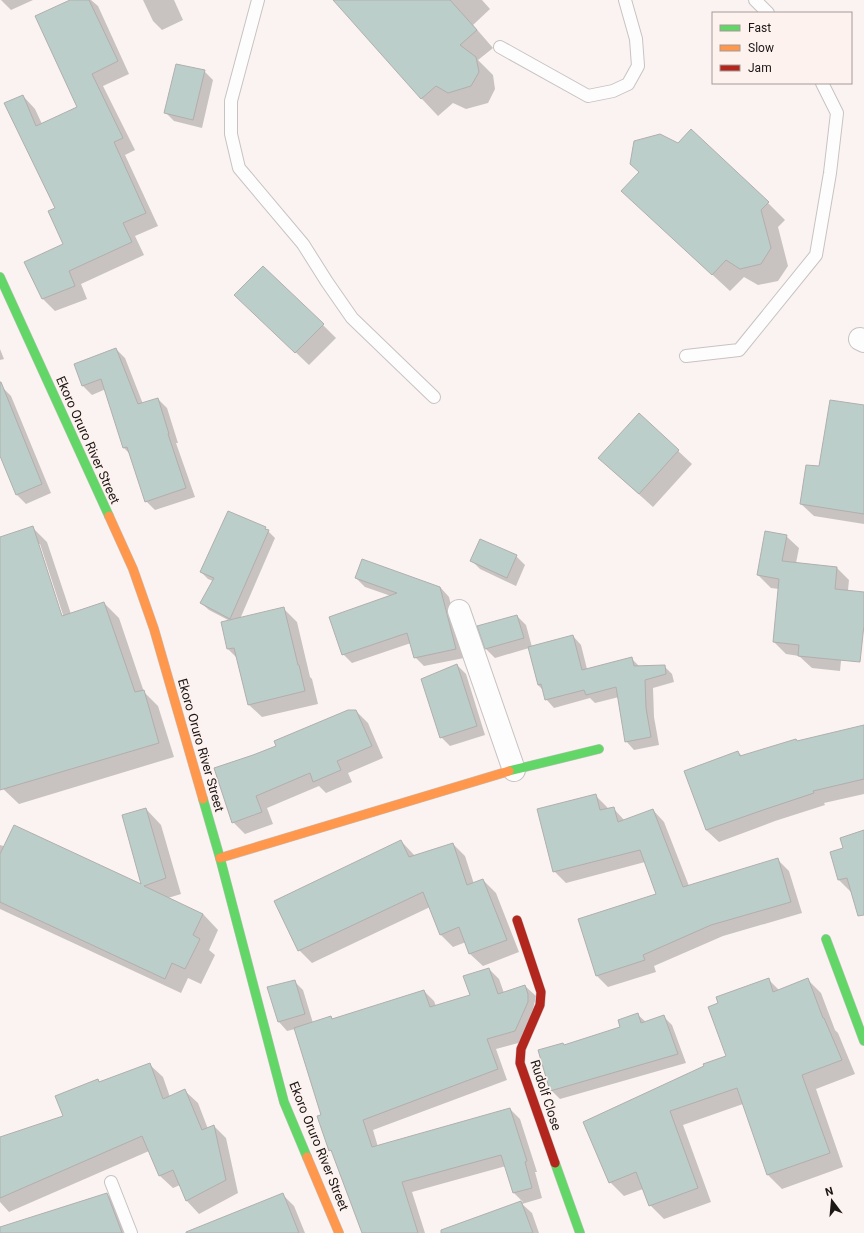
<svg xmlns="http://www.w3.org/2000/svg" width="864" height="1233" viewBox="0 0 864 1233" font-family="Roboto,sans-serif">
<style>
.shadow{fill:#0003;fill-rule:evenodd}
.building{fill:#bcceca;stroke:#b1afae}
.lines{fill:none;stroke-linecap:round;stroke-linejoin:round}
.lane-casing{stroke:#c7c3c2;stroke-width:14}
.street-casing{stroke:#c7c3c2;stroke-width:24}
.fast-casing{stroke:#c7c3c2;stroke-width:10}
.slow-casing{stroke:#c7c3c2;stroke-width:10}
.jam-casing{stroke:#c7c3c2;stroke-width:10}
.lane{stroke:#fefdfd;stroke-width:12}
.street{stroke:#fefdfd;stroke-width:22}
.fast{stroke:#63d668;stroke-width:9}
.slow{stroke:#ff974d;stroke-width:9}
.jam{stroke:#b3261e;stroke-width:9}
.labels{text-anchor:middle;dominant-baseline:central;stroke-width:3.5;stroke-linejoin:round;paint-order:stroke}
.street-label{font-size:13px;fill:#1b1716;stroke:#fdf2ee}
</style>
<rect width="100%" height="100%" fill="#faf3f2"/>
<g class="shadow">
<path d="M 1,0 L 33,0 L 11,10 Z"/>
<path d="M 72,0 L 91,0 L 98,6 L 129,74 L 103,86 L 135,150 L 125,155 L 158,226 L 135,236 L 144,255 L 81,284 L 87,299 L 55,311 L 42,298 L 64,244 L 56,209 L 23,96 L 35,109 L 42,124 L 78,107 Z"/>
<path d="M 143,0 L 174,0 L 183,20 L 162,30 L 153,21 Z"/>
<path d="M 350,0 L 482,0 L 490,9 L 473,25 L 493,48 L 478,60 L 493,75 L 495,89 L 488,103 L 466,109 L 453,103 L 438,116 L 422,99 L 341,8 Z"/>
<path d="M 204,71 L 213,80 L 202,128 L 174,121 L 165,112 Z"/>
<path d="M 640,172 L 768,203 L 785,220 L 778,227 L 788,266 L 778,281 L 758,285 L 744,277 L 730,291 L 639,207 Z"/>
<path d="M 249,308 L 323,325 L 336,338 L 309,365 Z"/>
<path d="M 0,349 L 4,359 L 0,360 Z"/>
<path d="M 116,349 L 125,358 L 143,404 L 158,399 L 167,408 L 178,443 L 176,443 L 195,497 L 155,510 L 146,501 L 130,454 L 124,448 L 106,389 L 92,395 L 83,386 L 75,365 Z"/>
<path d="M 2,387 L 11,396 L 51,493 L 26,504 L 17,495 L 0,453 L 0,388 Z"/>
<path d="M 864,406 L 864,524 L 814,516 L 801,504 L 820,468 Z"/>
<path d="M 639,414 L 692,464 L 653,507 L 613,471 Z"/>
<path d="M 33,528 L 47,542 L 71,614 L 104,603 L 119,618 L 144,692 L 158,706 L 174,757 L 19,804 L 0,786 L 0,538 ZM 38,544 L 40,544 L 65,621 L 63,621 Z"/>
<path d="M 265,528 L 275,538 L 240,619 L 284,609 L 297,622 L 310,677 L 312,679 L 318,704 L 262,717 L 248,704 L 237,658 L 228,649 L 230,621 L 209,610 L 201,603 L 213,581 L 208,579 L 201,572 Z"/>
<path d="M 786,536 L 799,548 L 796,563 L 837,568 L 849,580 L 840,671 L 812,668 L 799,656 L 786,654 L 774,642 L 779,589 L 771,588 L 758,575 Z"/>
<path d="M 516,556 L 525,565 L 516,586 L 480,569 L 471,560 Z"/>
<path d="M 356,578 L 440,587 L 449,597 L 464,658 L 424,666 L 415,657 L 411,643 L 352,663 L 343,654 L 391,596 L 365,587 Z"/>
<path d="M 517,616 L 526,625 L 532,647 L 573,636 L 581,645 L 587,669 L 631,658 L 639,666 L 664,666 L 672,674 L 674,682 L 653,688 L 654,717 L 659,745 L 634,750 L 626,741 L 619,697 L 595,703 L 590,698 L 554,708 L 546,699 L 543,690 L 538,685 L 529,648 L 495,658 L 486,649 L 479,627 Z"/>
<path d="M 457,665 L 466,674 L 485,735 L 450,746 L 441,737 Z"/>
<path d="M 356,711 L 368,723 L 383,758 L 348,773 L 352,782 L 326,793 L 319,786 L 267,808 L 273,824 L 245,834 L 233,822 L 254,756 Z"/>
<path d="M 864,726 L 864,794 L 824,803 L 825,805 L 775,821 L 719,842 L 706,830 L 685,771 L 738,752 L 743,757 L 796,740 L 798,742 Z"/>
<path d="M 595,795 L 607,807 L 608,810 L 613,808 L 625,821 L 653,810 L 664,822 L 689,886 L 778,860 L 789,871 L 802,913 L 723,936 L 654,966 L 656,972 L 608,987 L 597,976 L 658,894 L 645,862 L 566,883 L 554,871 Z"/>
<path d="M 146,809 L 161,825 L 181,894 L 168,898 L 203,914 L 218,930 L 209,950 L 215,955 L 201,984 L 188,978 L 181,993 L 0,909 L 0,845 L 143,886 Z"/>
<path d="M 864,831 L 864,900 L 852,893 L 839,880 L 831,853 L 844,849 Z"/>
<path d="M 401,841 L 415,856 L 453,844 L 465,856 L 474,884 L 483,880 L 496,893 L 519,952 L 483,966 L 470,954 L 466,942 L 453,947 L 441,935 L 430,907 L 312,963 L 299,950 Z"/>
<path d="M 489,969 L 499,979 L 504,993 L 525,986 L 536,996 L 526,1041 L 496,1049 L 507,1080 L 373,1130 L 378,1147 L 510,1109 L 520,1119 L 537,1172 L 535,1172 L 542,1198 L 522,1204 L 532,1213 L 539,1233 L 470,1233 L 467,1222 L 523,1202 L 514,1193 L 506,1166 L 412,1192 L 425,1233 L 376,1233 L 333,1153 L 330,1150 L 323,1115 L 295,1029 L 287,1031 L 279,1022 L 294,981 L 303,990 L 313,1023 L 331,1017 L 333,1020 L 424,991 L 434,1001 L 436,1006 L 471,995 Z"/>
<path d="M 768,979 L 779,990 L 807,979 L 821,993 L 835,1030 L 838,1033 L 855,1074 L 816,1089 L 843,1167 L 782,1189 L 768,1175 L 743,1104 L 683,1125 L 711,1202 L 664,1219 L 650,1205 L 643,1189 L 624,1196 L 610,1182 L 584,1122 L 727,1057 Z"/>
<path d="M 638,1015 L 646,1022 L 663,1016 L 672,1025 L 686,1063 L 560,1099 L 551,1090 L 564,1046 L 621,1028 Z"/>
<path d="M 150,1065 L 163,1077 L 170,1097 L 185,1091 L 198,1103 L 208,1129 L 214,1126 L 226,1138 L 238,1193 L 199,1214 L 187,1201 L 180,1185 L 173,1188 L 160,1176 L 149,1151 L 9,1212 L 0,1202 L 0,1138 L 65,1117 L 97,1080 L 100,1082 Z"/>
<path d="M 107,1194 L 119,1206 L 130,1233 L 35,1233 Z"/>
<path d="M 282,1194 L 294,1206 L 305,1233 L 200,1233 Z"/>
</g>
<g class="building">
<path d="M 70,0 L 89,0 L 118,61 L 92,74 L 123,138 L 114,142 L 146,213 L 123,223 L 132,242 L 69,271 L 75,286 L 42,299 L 24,262 L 63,244 L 48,211 L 55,208 L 4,103 L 23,95 L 36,126 L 77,107 L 35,16 Z"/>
<path d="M 333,0 L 450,0 L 477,30 L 460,45 L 476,57 L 479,72 L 471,86 L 448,93 L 436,86 L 421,99 Z"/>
<path d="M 176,64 L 205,70 L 193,120 L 164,113 Z"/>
<path d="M 691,129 L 769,202 L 761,210 L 771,248 L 761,264 L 740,269 L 726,260 L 712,275 L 621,191 L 639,172 L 630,164 L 634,141 L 660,134 L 678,143 Z"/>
<path d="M 263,266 L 324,324 L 295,353 L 234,295 Z"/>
<path d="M 116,348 L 138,404 L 158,398 L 169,434 L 168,434 L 186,488 L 145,502 L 127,447 L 123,448 L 101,379 L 82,386 L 74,364 Z"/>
<path d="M 0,382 L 1,382 L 42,484 L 16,495 L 0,456 Z"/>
<path d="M 830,400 L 864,405 L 864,514 L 800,504 L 806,465 L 819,466 Z"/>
<path d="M 639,413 L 679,450 L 639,494 L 598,458 Z"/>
<path d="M 228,511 L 266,527 L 265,529 L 269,530 L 230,619 L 200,603 L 214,578 L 200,572 Z"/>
<path d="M 33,526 L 62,616 L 104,602 L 135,692 L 144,690 L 159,743 L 0,790 L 0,537 Z"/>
<path d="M 765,531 L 787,535 L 782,561 L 837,567 L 835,589 L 864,592 L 864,625 L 860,662 L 798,656 L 799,645 L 773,642 L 779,579 L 757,575 Z"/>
<path d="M 480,539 L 517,555 L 507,578 L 470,561 Z"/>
<path d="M 362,559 L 440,587 L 456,649 L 414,658 L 407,633 L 342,655 L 329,617 L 397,593 L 355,578 Z"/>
<path d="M 284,607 L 298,665 L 299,665 L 305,691 L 248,705 L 234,648 L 227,649 L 221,622 Z"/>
<path d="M 517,615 L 524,638 L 485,649 L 477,626 Z"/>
<path d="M 573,635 L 582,670 L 632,657 L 634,666 L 665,665 L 666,674 L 645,680 L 646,708 L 651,737 L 625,742 L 616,687 L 586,695 L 584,690 L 545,700 L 541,684 L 538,685 L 528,647 Z"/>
<path d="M 457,664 L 477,726 L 440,738 L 421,679 Z"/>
<path d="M 348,710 L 356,710 L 372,746 L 337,761 L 341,770 L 313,782 L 310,773 L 256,796 L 262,812 L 232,823 L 214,768 L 253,755 L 276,746 L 274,741 Z"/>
<path d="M 864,725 L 864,779 L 813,791 L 814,793 L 763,810 L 706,830 L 684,771 L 738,751 L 740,756 L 796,739 L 797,741 Z"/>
<path d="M 596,794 L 600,810 L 614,807 L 618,822 L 653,809 L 683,887 L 778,858 L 791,902 L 711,925 L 643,955 L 645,960 L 596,976 L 578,919 L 656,894 L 640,850 L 553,872 L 537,809 Z"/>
<path d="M 146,808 L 166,878 L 144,886 L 203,914 L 193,935 L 200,939 L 185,969 L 172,963 L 165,979 L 0,902 L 0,854 L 14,825 L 141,884 L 122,815 Z"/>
<path d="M 864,830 L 864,915 L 858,916 L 847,878 L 838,880 L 830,852 L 843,848 L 840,838 Z"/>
<path d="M 401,840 L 409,857 L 453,843 L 467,885 L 483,879 L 507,940 L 469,954 L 459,927 L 440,935 L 423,892 L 298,951 L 274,901 Z"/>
<path d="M 489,968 L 498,994 L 525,985 L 528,994 L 528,1002 L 515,1031 L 487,1039 L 498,1069 L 363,1120 L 372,1147 L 510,1108 L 527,1161 L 525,1162 L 532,1188 L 513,1193 L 501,1155 L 402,1182 L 418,1233 L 362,1233 L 331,1150 L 329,1151 L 317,1116 L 321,1115 L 294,1028 L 331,1016 L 332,1019 L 424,990 L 430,1007 L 470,995 L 463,976 Z"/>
<path d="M 769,978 L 773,992 L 808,978 L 823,1018 L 824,1018 L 842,1060 L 802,1075 L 830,1153 L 767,1175 L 737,1088 L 670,1111 L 698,1188 L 649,1206 L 636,1172 L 609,1183 L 583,1122 L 704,1066 L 703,1064 L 726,1056 L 708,1007 L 718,1003 L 716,997 Z"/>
<path d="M 295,980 L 305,1014 L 278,1022 L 267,987 Z"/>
<path d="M 638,1013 L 641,1023 L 664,1015 L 678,1054 L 550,1091 L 538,1050 L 563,1043 L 564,1045 L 620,1027 L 618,1020 Z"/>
<path d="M 150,1063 L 163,1099 L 185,1089 L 202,1130 L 214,1125 L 226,1180 L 186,1201 L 173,1170 L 159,1176 L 142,1136 L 0,1198 L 0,1137 L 63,1116 L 55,1096 L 98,1079 L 99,1082 Z"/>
<path d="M 107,1193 L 122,1233 L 0,1233 L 0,1227 Z"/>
<path d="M 283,1193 L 299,1233 L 186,1233 L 186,1232 Z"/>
<path d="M 521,1201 L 533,1233 L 441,1233 L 441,1230 Z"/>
</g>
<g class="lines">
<defs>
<g id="lane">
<path d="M 258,0 L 231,101 L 231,134 L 239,168 L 303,244 L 327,282 L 352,318 L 434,397"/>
<path d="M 755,0 L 768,13"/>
<path d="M 500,47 L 588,96 L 613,91 L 628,84 L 638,66 L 636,39 L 625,0"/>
<path d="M 686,356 L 739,350 L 816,255 L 830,173 L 837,113 L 822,83"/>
<path d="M 111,1182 L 131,1233"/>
</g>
<g id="street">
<path d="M 860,339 L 864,341"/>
<path d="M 459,611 L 514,770"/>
</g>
<g id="fast">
<path d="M 0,277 L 109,516"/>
<path d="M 509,771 L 599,749"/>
<path d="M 203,799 L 220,858 L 284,1102 L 307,1157"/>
<path d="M 826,939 L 864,1041"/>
<path d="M 555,1163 L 580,1233"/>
</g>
<g id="slow">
<path d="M 109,516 L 133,569 L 154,629 L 203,799"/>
<path d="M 220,858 L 509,771"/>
<path d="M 307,1157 L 339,1233"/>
</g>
<path id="jam" d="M 517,920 L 541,992 L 540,1005 L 521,1049 L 520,1063 L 555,1163"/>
</defs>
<use href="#lane" class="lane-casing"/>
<use href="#street" class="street-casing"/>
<use href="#fast" class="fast-casing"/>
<use href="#slow" class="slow-casing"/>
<use href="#jam" class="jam-casing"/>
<use href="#lane" class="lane"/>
<use href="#street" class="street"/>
<use href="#fast" class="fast"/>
<use href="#slow" class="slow"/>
<use href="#jam" class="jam"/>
</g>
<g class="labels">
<g class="street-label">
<text transform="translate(88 440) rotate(66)">Ekoro Oruro River Street</text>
<text transform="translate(201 745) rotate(74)">Ekoro Oruro River Street</text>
<text transform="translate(546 1095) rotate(72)">Rudolf Close</text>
<text transform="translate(319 1146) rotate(68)">Ekoro Oruro River Street</text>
</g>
</g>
<rect x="712" y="12" width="140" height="72" fill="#fdf2ee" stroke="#a39a98"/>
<rect x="720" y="25" width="20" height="6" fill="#63d668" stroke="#a39a98"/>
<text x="748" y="32" font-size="12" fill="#1b1716">Fast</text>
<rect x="720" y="45" width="20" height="6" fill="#ff974d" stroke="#a39a98"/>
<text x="748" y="52" font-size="12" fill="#1b1716">Slow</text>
<rect x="720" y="65" width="20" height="6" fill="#b3261e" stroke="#a39a98"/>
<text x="748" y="72" font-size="12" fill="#1b1716">Jam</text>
<g transform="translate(832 1201) rotate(344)" stroke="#fdf2ee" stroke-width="3" paint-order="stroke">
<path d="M0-3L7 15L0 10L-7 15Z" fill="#1b1716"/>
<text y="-6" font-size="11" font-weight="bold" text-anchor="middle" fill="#1b1716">N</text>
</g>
</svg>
